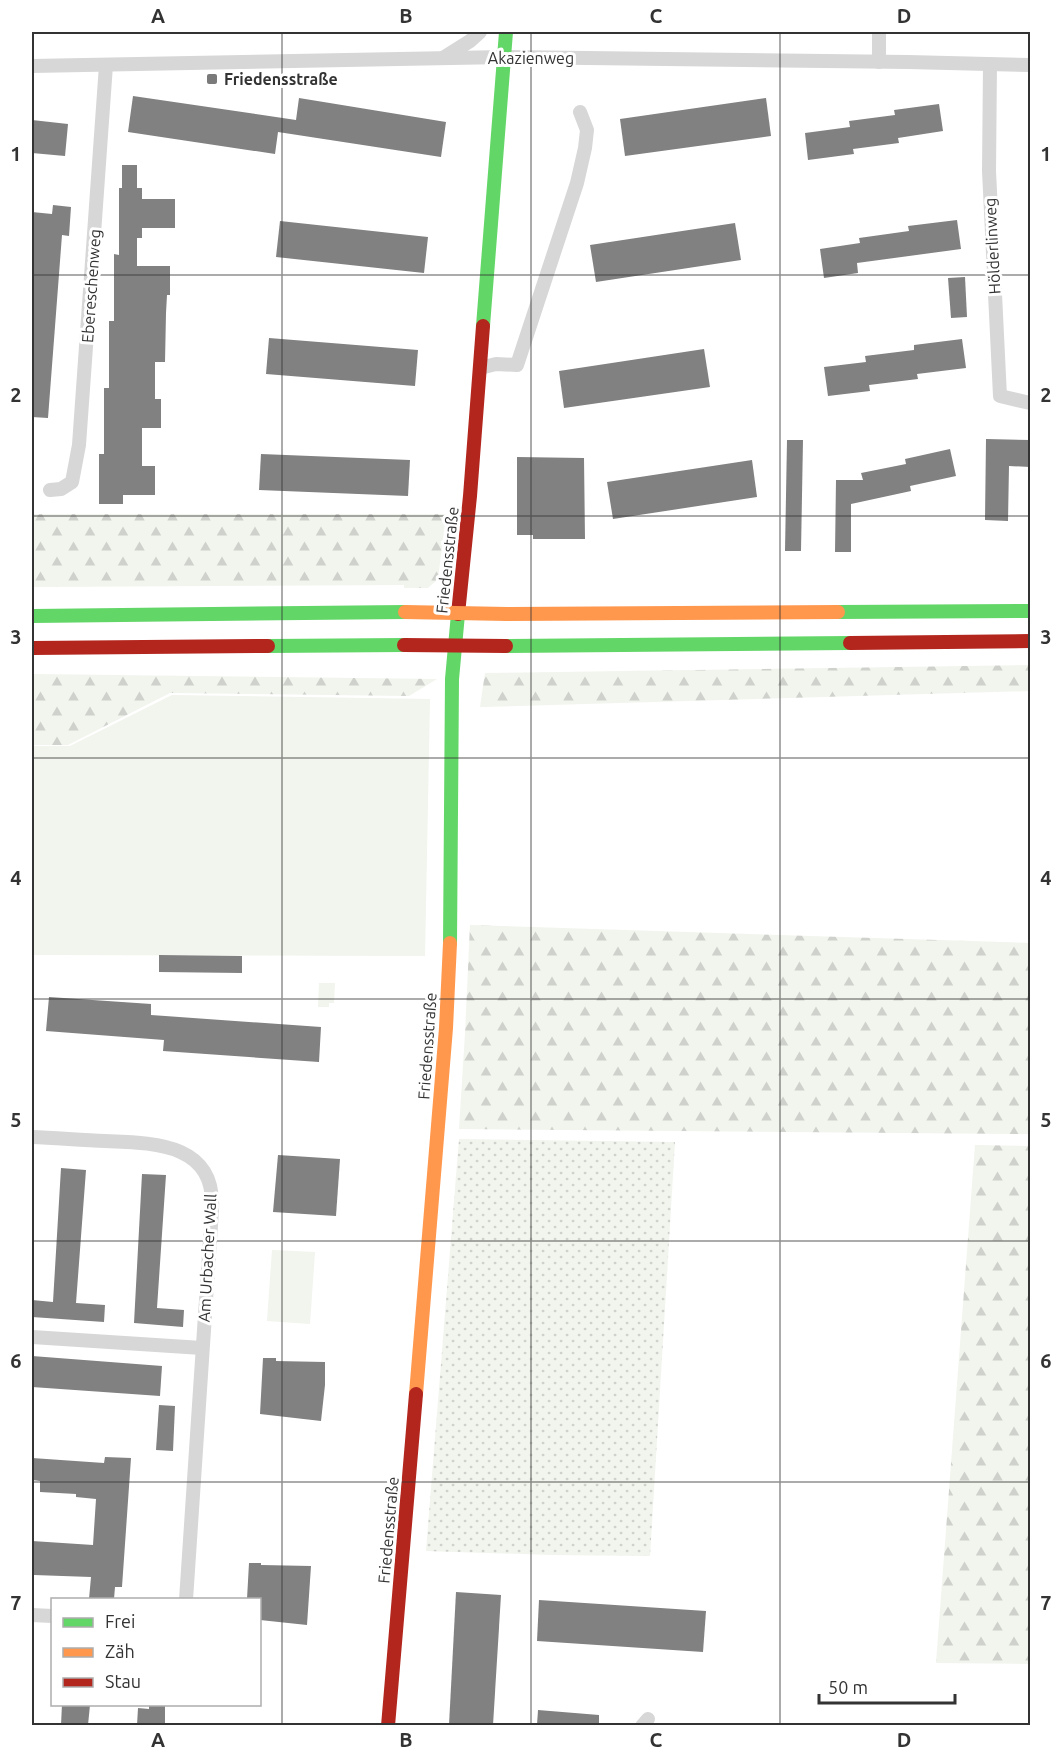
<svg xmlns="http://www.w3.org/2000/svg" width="1062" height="1757" viewBox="0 0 1062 1757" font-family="Ubuntu,sans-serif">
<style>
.grass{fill:url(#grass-dots)}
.forest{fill:url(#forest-firs)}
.park{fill:#f1f5ed}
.building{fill:#818181}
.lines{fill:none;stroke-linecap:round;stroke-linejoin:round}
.street{stroke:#d7d7d7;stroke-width:14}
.fast{stroke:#63d668;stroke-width:14}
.slow{stroke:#ff974d;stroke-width:14}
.jam{stroke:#b3261e;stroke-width:14}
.slow-bridge{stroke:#ff974d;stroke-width:14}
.jam-bridge{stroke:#b3261e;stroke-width:14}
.grid{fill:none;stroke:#333;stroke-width:1.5;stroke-opacity:0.55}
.poi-dot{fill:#7a7a7a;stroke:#fff;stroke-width:2}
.labels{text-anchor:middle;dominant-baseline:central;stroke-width:6;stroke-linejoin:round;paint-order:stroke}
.street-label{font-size:16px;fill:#333;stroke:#fff}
.poi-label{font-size:16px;font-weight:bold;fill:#333;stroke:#fff;text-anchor:start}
.neatline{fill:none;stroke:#333;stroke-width:2}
.grid-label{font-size:20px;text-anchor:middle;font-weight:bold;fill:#333}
</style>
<defs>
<pattern id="grass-dots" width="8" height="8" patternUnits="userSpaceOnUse" patternTransform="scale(1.5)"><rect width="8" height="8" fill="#f1f5ed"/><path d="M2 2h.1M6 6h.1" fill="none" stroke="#cfd2cc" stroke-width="1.8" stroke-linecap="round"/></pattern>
<pattern id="forest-firs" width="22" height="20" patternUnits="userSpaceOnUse" patternTransform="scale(1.5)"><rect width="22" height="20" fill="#f1f5ed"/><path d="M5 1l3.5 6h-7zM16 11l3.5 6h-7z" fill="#cfd2cc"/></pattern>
</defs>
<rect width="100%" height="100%" fill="#fff"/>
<path class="grass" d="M 459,1139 L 675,1142 L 650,1556 L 553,1555 L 426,1551 Z"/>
<g class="forest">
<path d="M 32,514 L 446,514 L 438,579 L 428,588 L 404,588 L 404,585 L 32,587 Z"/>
<path d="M 1030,665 L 1030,691 L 480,707 L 485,673 Z"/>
<path d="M 32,674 L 437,679 L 409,696 L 170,693 L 68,745 L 32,745 Z"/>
<path d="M 470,925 L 1030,943 L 1030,1134 L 459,1129 L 465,1034 Z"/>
<path d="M 975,1145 L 1030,1146 L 1030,1664 L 936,1663 Z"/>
</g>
<g class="park">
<path d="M 172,695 L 430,699 L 425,956 L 32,955 L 32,746 L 70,746 Z"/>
<path d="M 319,983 L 335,983 L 334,1003 L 329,1003 L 329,1007 L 318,1007 Z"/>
<path d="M 272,1250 L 315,1252 L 310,1324 L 267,1321 Z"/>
</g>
<g class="building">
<path d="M 133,96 L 296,120 L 299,98 L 446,122 L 441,157 L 278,132 L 275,154 L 128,132 Z"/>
<path d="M 766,98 L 771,136 L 625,156 L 620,119 Z"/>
<path d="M 939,104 L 943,131 L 898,138 L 899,143 L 853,149 L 854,154 L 808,160 L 805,133 L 850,127 L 849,121 L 895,115 L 894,110 Z"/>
<path d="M 32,120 L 68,124 L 65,156 L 32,153 Z"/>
<path d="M 122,165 L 137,165 L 137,188 L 142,188 L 142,199 L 175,199 L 175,228 L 142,228 L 142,238 L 137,238 L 137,266 L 170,266 L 170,295 L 167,295 L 166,313 L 165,362 L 155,362 L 155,399 L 161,399 L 161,428 L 142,428 L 142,466 L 155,466 L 155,495 L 123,495 L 123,504 L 99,504 L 99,454 L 104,454 L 104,388 L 109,388 L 109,321 L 114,321 L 114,254 L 119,255 L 119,188 L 122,188 Z"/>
<path d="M 53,205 L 71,207 L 69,236 L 62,235 L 48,418 L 32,417 L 32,267 L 34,238 L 32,238 L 32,212 L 52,214 Z"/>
<path d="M 957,220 L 961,249 L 857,263 L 858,273 L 824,278 L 820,249 L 860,243 L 859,238 L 909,231 L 908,226 Z"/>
<path d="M 280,221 L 428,237 L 424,273 L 276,257 Z"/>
<path d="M 735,223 L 741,260 L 596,282 L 590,245 Z"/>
<path d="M 965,277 L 967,317 L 951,318 L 948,278 Z"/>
<path d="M 269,338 L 418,350 L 415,386 L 266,374 Z"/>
<path d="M 962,339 L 966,368 L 917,374 L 918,379 L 869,385 L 870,391 L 828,396 L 824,367 L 866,362 L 865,356 L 914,350 L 914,345 Z"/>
<path d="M 704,349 L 710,387 L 564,408 L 559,371 Z"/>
<path d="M 986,439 L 1030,440 L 1030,467 L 1009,466 L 1008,521 L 985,520 Z"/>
<path d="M 787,440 L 803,440 L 801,551 L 785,551 Z"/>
<path d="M 950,449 L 956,476 L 910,486 L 911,491 L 851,504 L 851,552 L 835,552 L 836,480 L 863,480 L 861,473 L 906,464 L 905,459 Z"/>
<path d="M 261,454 L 410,460 L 408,496 L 259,490 Z"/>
<path d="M 517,457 L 584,458 L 585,539 L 533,539 L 533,535 L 517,535 Z"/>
<path d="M 752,460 L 757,497 L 613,519 L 607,482 Z"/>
<path d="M 159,955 L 242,956 L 242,973 L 159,972 Z"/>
<path d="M 49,997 L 151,1004 L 151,1015 L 321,1027 L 319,1062 L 163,1051 L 164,1040 L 46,1031 Z"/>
<path d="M 278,1155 L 340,1159 L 336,1216 L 273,1212 Z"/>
<path d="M 61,1168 L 86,1170 L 76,1303 L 105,1305 L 104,1322 L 32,1317 L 32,1300 L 53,1302 Z"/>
<path d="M 142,1174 L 166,1175 L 157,1308 L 184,1310 L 183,1327 L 134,1323 Z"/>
<path d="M 32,1356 L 162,1366 L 160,1396 L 32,1387 Z"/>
<path d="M 263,1358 L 276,1358 L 276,1361 L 325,1362 L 325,1385 L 321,1421 L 260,1414 Z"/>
<path d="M 159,1405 L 175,1406 L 173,1451 L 156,1450 Z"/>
<path d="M 105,1457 L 131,1458 L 122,1587 L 115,1587 L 114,1599 L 89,1599 L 91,1577 L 34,1575 L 34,1564 L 32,1563 L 32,1541 L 93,1545 L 96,1499 L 76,1497 L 76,1494 L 40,1492 L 40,1481 L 32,1480 L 32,1458 L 104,1463 Z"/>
<path d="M 249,1563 L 261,1563 L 261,1565 L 311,1566 L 307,1625 L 260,1620 L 260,1599 L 247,1599 Z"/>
<path d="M 456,1592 L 501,1595 L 493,1725 L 449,1725 Z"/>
<path d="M 539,1600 L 706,1611 L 703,1652 L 537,1641 Z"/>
<path d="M 62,1704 L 90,1705 L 88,1725 L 61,1725 Z"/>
<path d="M 149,1704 L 165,1704 L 165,1725 L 137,1725 L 138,1708 L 149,1709 Z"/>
<path d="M 538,1710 L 599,1715 L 599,1725 L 537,1725 Z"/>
</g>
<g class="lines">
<g class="street">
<path d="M 443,58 L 470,41 L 480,32"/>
<path d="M 879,62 L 879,32"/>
<path d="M 990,64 L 989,171 L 1000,396 L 1030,403"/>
<path d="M 32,66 L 504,57 L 908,62 L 1030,65"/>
<path d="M 480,368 L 496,364 L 517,365 L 577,183 L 585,148 L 587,130 L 580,112"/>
<path d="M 50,490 L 61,489 L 72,482 L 79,445 L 106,65"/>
<path d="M 32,1137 C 56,1138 81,1140 105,1141 C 155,1143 216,1143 212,1210 L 186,1600"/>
<path d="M 32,1337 L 202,1348"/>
<path d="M 32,1615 L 52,1616"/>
<path d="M 642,1726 L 648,1719"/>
</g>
<g class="fast">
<path d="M 483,326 L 506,32"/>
<path d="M 838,612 L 1030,611"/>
<path d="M 32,616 L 405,612"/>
<path d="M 268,646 L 404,645"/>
<path d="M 506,646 L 850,643"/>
<path d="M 450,943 L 452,679 L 458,614"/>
</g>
<g class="slow">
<path d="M 507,614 L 838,612"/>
<path d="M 416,1394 L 446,1028 L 450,943"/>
</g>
<g class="jam">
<path d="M 458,614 L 470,496 L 483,326"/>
<path d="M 850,643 L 1030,641"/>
<path d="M 32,648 L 268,646"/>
<path d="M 388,1726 L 416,1394"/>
</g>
<path class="slow-bridge" d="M 405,612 L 507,614"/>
<path class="jam-bridge" d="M 404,645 L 506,646"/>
</g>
<path class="grid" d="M 282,32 L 282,1726M 531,32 L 531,1726M 780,32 L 780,1726M 32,275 L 1030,275M 32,516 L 1030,516M 32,758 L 1030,758M 32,999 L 1030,999M 32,1241 L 1030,1241M 32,1482 L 1030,1482"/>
<rect class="poi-dot" x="206" y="73" width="12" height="12" rx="3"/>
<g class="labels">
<g class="street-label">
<text x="531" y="58">Akazienweg</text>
<text transform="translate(992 246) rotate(-93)">Hölderlinweg</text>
<text transform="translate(91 286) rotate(-86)">Ebereschenweg</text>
<text transform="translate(447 560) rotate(-84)">Friedensstraße</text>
<text transform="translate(427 1046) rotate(-86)">Friedensstraße</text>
<text transform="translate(207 1258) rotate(-87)">Am Urbacher Wall</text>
<text transform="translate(388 1530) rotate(-85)">Friedensstraße</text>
</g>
<g class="poi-label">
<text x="224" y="79">Friedensstraße</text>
</g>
</g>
<rect width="1062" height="1757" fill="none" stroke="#ffffff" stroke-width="66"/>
<rect x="51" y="1598" width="210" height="108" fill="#ffffff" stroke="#adadad" stroke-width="1.5"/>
<rect x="63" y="1618" width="30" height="9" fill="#63d668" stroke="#adadad" stroke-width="1.5"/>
<text x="105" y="1628" font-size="18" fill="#333333">Frei</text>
<rect x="63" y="1648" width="30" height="9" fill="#ff974d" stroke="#adadad" stroke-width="1.5"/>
<text x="105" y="1658" font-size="18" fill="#333333">Zäh</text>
<rect x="63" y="1678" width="30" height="9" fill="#b3261e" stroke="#adadad" stroke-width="1.5"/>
<text x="105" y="1688" font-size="18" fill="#333333">Stau</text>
<path d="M819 1694v9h136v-9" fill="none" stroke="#333333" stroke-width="3"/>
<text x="828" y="1694" font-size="18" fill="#333333" stroke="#ffffff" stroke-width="4.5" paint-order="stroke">50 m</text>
<rect x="33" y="33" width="996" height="1691" class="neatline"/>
<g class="grid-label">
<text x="158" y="23">A</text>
<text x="406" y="23">B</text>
<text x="656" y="23">C</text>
<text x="904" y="23">D</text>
<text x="16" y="161">1</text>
<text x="1046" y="161">1</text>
<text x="16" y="402">2</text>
<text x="1046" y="402">2</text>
<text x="16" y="644">3</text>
<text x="1046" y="644">3</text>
<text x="16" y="885">4</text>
<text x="1046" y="885">4</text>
<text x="16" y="1127">5</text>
<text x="1046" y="1127">5</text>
<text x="16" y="1368">6</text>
<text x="1046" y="1368">6</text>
<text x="16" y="1610">7</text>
<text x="1046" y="1610">7</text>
<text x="158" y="1747">A</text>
<text x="406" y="1747">B</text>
<text x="656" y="1747">C</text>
<text x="904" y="1747">D</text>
</g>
</svg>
